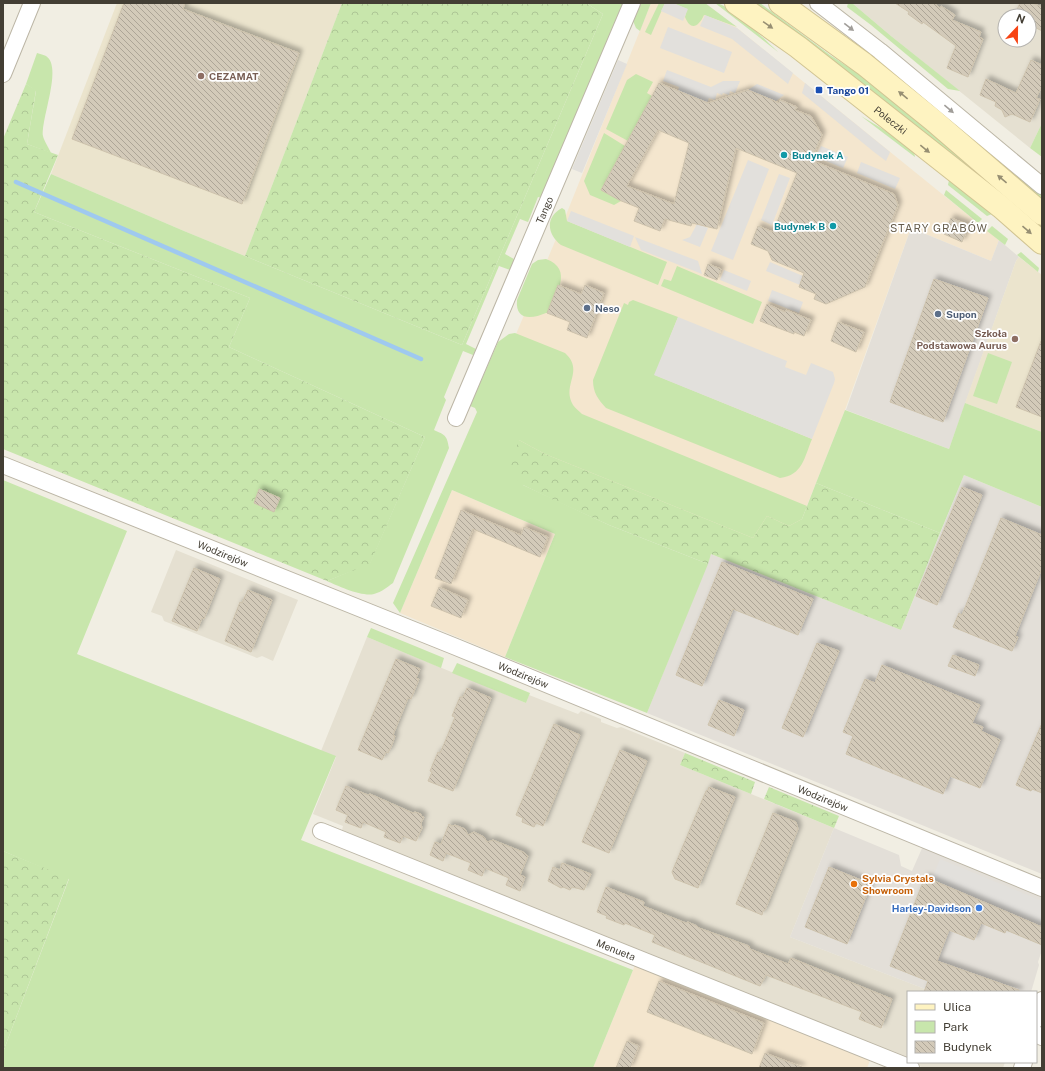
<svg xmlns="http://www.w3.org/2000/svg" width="1045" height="1071" viewBox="0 0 1045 1071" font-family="'Public Sans',sans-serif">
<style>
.residential{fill:#e5e0d1;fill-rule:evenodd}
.commercial{fill:#f4e6ce}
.industrial{fill:#e3dfd8}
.education{fill:#ebe4cd}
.green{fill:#c8e6ac}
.forest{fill:url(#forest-crowns)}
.parking{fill:#e2e0dc}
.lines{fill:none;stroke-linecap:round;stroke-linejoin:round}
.stream{stroke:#9fc9ef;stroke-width:4.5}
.building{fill:url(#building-back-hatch);stroke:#cdc2ac;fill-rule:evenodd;filter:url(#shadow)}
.street-casing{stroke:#bcb6a6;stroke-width:18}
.secondary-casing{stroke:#d1c493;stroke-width:24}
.street{stroke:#fff;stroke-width:16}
.secondary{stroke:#fef3c1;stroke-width:22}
.oneway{fill:#978f73}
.oneway2{fill:#a19e9a}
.education-dot{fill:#8d6e63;stroke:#fff;stroke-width:1.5}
.transit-dot{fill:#1a4fb4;stroke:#fff;stroke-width:1.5}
.culture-dot{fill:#0f9aa8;stroke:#fff;stroke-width:1.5}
.service-dot{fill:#5c6f8a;stroke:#fff;stroke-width:1.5}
.food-dot{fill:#e8710a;stroke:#fff;stroke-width:1.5}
.shop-dot{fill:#3f7fe0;stroke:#fff;stroke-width:1.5}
.labels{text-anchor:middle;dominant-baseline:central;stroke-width:3.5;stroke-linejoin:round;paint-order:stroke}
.education-label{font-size:10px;font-weight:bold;fill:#785e54;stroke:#fff;text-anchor:start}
.transit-label{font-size:10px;font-weight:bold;fill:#164399;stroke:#fff;text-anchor:start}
.street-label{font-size:10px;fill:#433e34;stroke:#fff}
.culture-label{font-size:10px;font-weight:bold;fill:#0d838f;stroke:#fff;text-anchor:start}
.service-label{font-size:10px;font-weight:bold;fill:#4e5e75;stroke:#fff;text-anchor:start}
.food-label{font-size:10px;font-weight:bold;fill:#c56008;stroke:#fff;text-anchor:start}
.shop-label{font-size:10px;font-weight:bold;fill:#366cbe;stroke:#fff;text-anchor:end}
.neighbourhood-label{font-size:11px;letter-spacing:1px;fill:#665c4b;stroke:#fff}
</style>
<defs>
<pattern id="forest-crowns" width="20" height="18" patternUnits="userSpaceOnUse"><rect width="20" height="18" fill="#c8e6ac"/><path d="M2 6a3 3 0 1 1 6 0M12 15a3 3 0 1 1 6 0" fill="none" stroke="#adc695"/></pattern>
<pattern id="building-back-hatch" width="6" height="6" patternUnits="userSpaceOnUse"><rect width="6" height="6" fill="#d3cab9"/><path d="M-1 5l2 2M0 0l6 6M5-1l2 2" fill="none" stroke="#ada597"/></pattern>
<filter id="shadow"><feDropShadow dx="3.5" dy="-3.5" stdDeviation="2" flood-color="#0004"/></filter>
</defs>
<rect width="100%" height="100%" fill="#f1eee3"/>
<g class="residential">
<path d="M 852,3 L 1042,3 L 1042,123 L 1030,148 L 891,36 ZM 1005,16 L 1029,16 L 1029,40 L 1005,40 Z"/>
<path d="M 176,550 L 298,600 L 273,661 L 262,656 L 257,658 L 164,621 L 162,616 L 151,612 Z"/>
<path d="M 367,637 L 526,703 L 529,695 L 578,714 L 581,711 L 601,719 L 601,722 L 617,728 L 621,727 L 685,753 L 680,765 L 834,828 L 790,937 L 933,992 L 908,992 L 908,1062 L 341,834 L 343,826 L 313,814 L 336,757 L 321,751 Z"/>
<path d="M 909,1062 L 1005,1062 L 1003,1068 L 924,1068 Z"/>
</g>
<g class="commercial">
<path d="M 651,3 L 705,3 L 737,28 L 999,240 L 991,261 L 911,228 L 845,410 L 777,581 L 466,453 L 564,220 Z"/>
<path d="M 452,490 L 555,534 L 505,657 L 400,613 Z"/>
<path d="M 635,965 L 871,1058 L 867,1068 L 593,1068 Z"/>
</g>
<g class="industrial">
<path d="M 911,228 L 991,261 L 999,240 L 1019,257 L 1016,261 L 949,449 L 846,410 Z"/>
<path d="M 964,475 L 1042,507 L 1042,874 L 647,713 L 711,554 L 901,630 Z"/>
<path d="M 834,828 L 899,855 L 901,866 L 912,871 L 923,846 L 1042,895 L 1042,950 L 1038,962 L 1039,965 L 1031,992 L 933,992 L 790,937 Z"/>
</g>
<g class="education">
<path d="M 117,3 L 342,3 L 245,256 L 184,231 L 51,174 Z"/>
<path d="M 1019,257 L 1042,275 L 1042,432 L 965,403 L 1016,261 Z"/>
</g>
<g class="green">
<path d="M 586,3 L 623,3 L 542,198 L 538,197 L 528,222 L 520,219 L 505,254 L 514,259 L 510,270 L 499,266 L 466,344 L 476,349 L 473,355 L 463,351 L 444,397 L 446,400 L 434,430 C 445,435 447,435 449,448 L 393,583 C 387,587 382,592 374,594 C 362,597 338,586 327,581 L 370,563 L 425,437 L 229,347 L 250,298 L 34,212 L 51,174 L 184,231 L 462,345 L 603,14 Z"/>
<path d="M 641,3 L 651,3 L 640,31 L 636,28 L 633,21 Z"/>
<path d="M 659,3 L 665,3 L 651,35 L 645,32 Z"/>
<path d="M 673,3 L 705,3 L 737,27 L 704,15 C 699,26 691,32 685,17 L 687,9 Z"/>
<path d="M 715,3 C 729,3 766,41 778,52 Z"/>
<path d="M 751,3 L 760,3 L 830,55 L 886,92 L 1042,226 L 1042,233 Z"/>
<path d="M 848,3 L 852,3 L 891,36 L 960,91 L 948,89 L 871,25 L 847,7 Z"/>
<path d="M 37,53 C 40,54 44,55 46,56 C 63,67 41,118 43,136 C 44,141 49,148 51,153 L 27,144 L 36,91 L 26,84 Z"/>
<path d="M 636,74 L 653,82 L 647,93 L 652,96 L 628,141 L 606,129 L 627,80 Z"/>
<path d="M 942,109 L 1042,192 L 1042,201 L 939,112 Z"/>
<path d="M 861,116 L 886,131 L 914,152 L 915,157 Z"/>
<path d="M 1042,123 L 1042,157 L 1030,148 Z"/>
<path d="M 604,133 L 625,146 L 601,190 L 621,201 L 614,205 L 590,195 L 584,181 Z"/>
<path d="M 949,180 L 992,214 L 987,216 L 948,185 Z"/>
<path d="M 946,190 L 982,219 L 978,223 L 944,195 Z"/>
<path d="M 562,208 L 565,210 L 567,221 L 667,262 L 658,285 L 561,245 C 547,234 545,217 562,208 Z"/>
<path d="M 992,226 L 1008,239 L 1005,245 L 987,231 Z"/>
<path d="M 1021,252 L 1039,268 L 1038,272 L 1017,255 Z"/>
<path d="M 546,259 C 574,269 556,295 547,313 L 546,313 C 532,319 515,321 517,300 L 532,264 L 538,260 Z"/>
<path d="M 677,266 L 762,302 L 753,324 L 661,286 L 664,279 L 671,281 Z"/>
<path d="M 633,300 L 678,317 L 655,375 L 812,439 C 804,458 803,475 780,478 L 606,408 C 598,399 593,393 593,380 L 624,303 L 628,305 L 629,302 Z"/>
<path d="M 515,333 L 565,353 C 585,371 561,385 573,405 C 575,408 579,411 582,414 L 807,506 L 802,519 L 789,526 L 767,516 L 753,538 L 545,454 L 519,440 L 523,485 L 609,525 L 708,564 L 647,713 L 505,657 L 555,534 L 452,490 L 400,613 L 393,603 L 477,412 L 475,408 L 470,406 L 498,342 L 509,334 Z"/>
<path d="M 988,353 L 1012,362 L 997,404 L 973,396 Z"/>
<path d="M 965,403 L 1042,432 L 1042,507 L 964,475 L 940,533 L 816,483 L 845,410 L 949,449 Z"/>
<path d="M 3,480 L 127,531 L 77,654 L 336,756 L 301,840 L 633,970 L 593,1068 L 3,1068 L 3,1052 L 69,879 L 3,851 Z"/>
<path d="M 371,628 L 444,658 L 441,668 L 367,637 Z"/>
<path d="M 457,663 L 530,693 L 526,703 L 452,673 Z"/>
</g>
<g class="forest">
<path d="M 342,3 L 586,3 L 603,14 L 462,345 L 245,256 Z"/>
<path d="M 26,84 L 36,90 L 27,144 L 58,155 L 34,212 L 250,298 L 229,347 L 425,437 L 370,564 L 327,581 L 3,449 L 3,139 Z"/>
<path d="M 519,440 L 545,454 L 753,538 L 767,516 L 789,526 L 802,519 L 816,483 L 940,533 L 901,630 L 711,554 L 708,564 L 609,525 L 556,501 L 523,485 L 507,470 Z"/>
<path d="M 685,753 L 755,782 L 751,794 L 680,765 Z"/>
<path d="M 769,787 L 839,816 L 834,828 L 764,799 Z"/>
<path d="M 3,851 L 69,878 L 3,1052 Z"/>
</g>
<g class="parking">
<path d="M 665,3 L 673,3 L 688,9 L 683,21 L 661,11 Z"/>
<path d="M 705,15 L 737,28 L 793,73 L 788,84 L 732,39 L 700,26 Z"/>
<path d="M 668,27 L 732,52 L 724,73 L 660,48 Z"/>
<path d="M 618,60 L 627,64 L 582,173 L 572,169 Z"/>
<path d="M 667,70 L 711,87 L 723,81 L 740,81 L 735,93 L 730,91 L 729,95 L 723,93 L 722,95 L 717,93 L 715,100 L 709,98 L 707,103 L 678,91 L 679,87 L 663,81 Z"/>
<path d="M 805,83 L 890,152 L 886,161 L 874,152 L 802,93 Z"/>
<path d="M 757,84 L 784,95 L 776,101 L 748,90 Z"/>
<path d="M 821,146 L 848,157 L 843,168 L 816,157 Z"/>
<path d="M 748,160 L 769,169 L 733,260 L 711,251 Z"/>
<path d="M 861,162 L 900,178 L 895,189 L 857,173 Z"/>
<path d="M 779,174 L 790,178 L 772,225 L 761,220 Z"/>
<path d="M 571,211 L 634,236 L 630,247 L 567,221 Z"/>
<path d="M 697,224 L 708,228 L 700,247 L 682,240 L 690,237 Z"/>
<path d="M 635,237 L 698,261 L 702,274 L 641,250 Z"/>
<path d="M 770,262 L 803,276 L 800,285 L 766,271 Z"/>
<path d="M 724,270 L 751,281 L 747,291 L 720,280 Z"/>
<path d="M 772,290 L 803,302 L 799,313 L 768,301 Z"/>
<path d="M 678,317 L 787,361 L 785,367 L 806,375 L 811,363 L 833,372 L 835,379 L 834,383 L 812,439 L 654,375 Z"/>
<path d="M 940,859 L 1042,901 L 1042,924 L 932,879 Z"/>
</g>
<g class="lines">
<path class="stream" d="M 16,182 L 421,359"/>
</g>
<g class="building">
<path d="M 124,3 L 185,3 L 183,9 L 299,53 L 242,204 L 72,139 Z"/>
<path d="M 895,3 L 934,3 L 940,8 L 941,6 L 955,15 L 952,20 L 981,32 L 979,37 L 983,39 L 968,77 L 947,68 L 956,46 L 923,22 L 922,24 L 908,14 L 909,12 Z"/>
<path d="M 1020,3 L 1032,3 L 1042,7 L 1042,31 L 1029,24 L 1029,16 L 1014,16 Z"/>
<path d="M 1031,60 L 1042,65 L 1042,86 L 1036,98 L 1040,99 L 1030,122 L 1012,114 L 1005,117 L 1002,110 L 995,106 L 996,102 L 980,95 L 986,79 L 1016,93 Z"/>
<path d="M 659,83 L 708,103 L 748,90 L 779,103 L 780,100 L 797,107 L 795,110 L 811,116 L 822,135 L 811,160 L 894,194 L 898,205 L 865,287 L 826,304 L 814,299 L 816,294 L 799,287 L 804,273 L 772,260 L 768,251 L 751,244 L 758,226 L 773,232 L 797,173 L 736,148 L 717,229 L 692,223 L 691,226 L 665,219 L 660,231 L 634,221 L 639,208 L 619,200 L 601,190 ZM 658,130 L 689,143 L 674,204 L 627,186 Z"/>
<path d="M 951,218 L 969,225 L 962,242 L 944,234 Z"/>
<path d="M 708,264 L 721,269 L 717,280 L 704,275 Z"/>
<path d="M 934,279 L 988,298 L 943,422 L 890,402 Z"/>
<path d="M 558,285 L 581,294 L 585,285 L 604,293 L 587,338 L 567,330 L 570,322 L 547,313 Z"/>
<path d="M 767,304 L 785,312 L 786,310 L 811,320 L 804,336 L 794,332 L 794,334 L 760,321 Z"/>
<path d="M 838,322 L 864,332 L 856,352 L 831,341 Z"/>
<path d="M 1041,341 L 1042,341 L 1042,417 L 1016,407 Z"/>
<path d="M 962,487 L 982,495 L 937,605 L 916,596 Z"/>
<path d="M 259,489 L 280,498 L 274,512 L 254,503 Z"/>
<path d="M 461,510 L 521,535 L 524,527 L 548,537 L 540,557 L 473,529 L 451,584 L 435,578 Z"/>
<path d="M 1001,518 L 1042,535 L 1042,568 L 1015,636 L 1018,637 L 1012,651 L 953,627 L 959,613 L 962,615 Z"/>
<path d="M 722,562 L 813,599 L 798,635 L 733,609 L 702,686 L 676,675 Z"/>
<path d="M 194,568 L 220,579 L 204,619 L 202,618 L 197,631 L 172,621 Z"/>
<path d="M 439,587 L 468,600 L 461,618 L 431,606 Z"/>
<path d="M 248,590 L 272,600 L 251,652 L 225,641 L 240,602 L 242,603 Z"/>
<path d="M 817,643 L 839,651 L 803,737 L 782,728 Z"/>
<path d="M 953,655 L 979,665 L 975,676 L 948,666 Z"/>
<path d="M 396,659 L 420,669 L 416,678 L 419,679 L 411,699 L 408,698 L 393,735 L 395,736 L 392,745 L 388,753 L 386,752 L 382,760 L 358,750 Z"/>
<path d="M 882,665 L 980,705 L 972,723 L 983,727 L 981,731 L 1000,740 L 980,788 L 950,776 L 943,794 L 846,754 L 853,736 L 843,732 L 865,679 L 875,683 Z"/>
<path d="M 467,688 L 491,698 L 453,791 L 428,781 L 432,772 L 430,771 L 438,752 L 440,753 L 444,744 L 455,717 L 452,716 L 460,697 L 463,697 Z"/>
<path d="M 719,700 L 744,710 L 734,736 L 708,725 Z"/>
<path d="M 1042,723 L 1042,793 L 1032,789 L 1031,791 L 1016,785 Z"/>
<path d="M 554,724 L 580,735 L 543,826 L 536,823 L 534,827 L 522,822 L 523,818 L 516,815 Z"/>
<path d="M 620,750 L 647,761 L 609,853 L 582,842 Z"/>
<path d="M 346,786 L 368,795 L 370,794 L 413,813 L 415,812 L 421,814 L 421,816 L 424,817 L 421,823 L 422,828 L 416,841 L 403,836 L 400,843 L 384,837 L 386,832 L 363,822 L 361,828 L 345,822 L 348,815 L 336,810 Z"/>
<path d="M 709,787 L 735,797 L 698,888 L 675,879 L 672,872 L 706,791 L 708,790 Z"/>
<path d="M 773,813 L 796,822 L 798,829 L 765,910 L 763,911 L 762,915 L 736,904 Z"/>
<path d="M 449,824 L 452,826 L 455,825 L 465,829 L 468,835 L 474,832 L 484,837 L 487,842 L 493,840 L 523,852 L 528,856 L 520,875 L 525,877 L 520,891 L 506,885 L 509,878 L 485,868 L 482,876 L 468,870 L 471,863 L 446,853 L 443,861 L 430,855 L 435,842 L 441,844 Z"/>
<path d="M 562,863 L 591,874 L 584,890 L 572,887 L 570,890 L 563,887 L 561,888 L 548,881 L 553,867 L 560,870 Z"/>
<path d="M 829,867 L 871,884 L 847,944 L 805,927 Z"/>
<path d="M 925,877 L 1042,927 L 1042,945 L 1006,930 L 1005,933 L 981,923 L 974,940 L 949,930 L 937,961 L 1019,990 L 1019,992 L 924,992 L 928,981 L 890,966 Z"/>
<path d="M 606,887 L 644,902 L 643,906 L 686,923 L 688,922 L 697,926 L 699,928 L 749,946 L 750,949 L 788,964 L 791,958 L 892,999 L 881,1028 L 859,1019 L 862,1012 L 766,975 L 760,986 L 652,942 L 655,935 L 625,923 L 624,925 L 606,918 L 607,916 L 597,912 Z"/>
<path d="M 659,981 L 764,1023 L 752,1054 L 647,1012 Z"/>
<path d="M 627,1041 L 639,1046 L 630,1068 L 616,1068 Z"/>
<path d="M 765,1053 L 802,1067 L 802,1068 L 759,1068 Z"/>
</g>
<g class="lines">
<defs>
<g id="street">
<path d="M 818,3 L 880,51 L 1042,186"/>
<path d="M 3,74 L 32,3"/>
<path id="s1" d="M 456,418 L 632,3"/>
<path id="s2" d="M 3,465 L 456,647 L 1042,888"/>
<path id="s3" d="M 321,831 L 911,1068"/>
<path d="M 1036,1020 L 1042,1000"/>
<path d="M 1036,1034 L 1042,1037"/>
<path d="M 1022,1068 L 1024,1062"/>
</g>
<g id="secondary">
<path id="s4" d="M 736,3 L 798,47 L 1001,207 L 1042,243"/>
<path d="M 780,3 L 864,64 L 933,120 L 1042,214"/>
</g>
</defs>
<use href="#street" class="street-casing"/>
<use href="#secondary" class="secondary-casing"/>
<use href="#street" class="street"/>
<use href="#secondary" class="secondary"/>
</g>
<defs><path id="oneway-solid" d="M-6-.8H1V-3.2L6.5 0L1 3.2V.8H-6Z"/></defs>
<g class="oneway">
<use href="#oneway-solid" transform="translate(768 25) rotate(35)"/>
<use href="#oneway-solid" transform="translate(903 95) rotate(-141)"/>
<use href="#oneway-solid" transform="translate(925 149) rotate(39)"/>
<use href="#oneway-solid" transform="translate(1002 179) rotate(-140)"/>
<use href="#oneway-solid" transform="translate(1027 230) rotate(41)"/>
</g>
<g class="oneway2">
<use href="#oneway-solid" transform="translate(849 27) rotate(38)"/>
<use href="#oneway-solid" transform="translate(949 109) rotate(40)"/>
</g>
<g class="education-dot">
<circle cx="201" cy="76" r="4"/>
<circle cx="1015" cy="339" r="4"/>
</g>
<rect class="transit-dot" x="815" y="86" width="8" height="8" rx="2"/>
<g class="culture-dot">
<circle cx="784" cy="155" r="4"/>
<circle cx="833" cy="226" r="4"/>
</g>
<g class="service-dot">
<circle cx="587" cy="308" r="4"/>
<circle cx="938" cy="314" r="4"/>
</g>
<circle class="food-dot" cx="854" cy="884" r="4"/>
<circle class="shop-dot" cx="979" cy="908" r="4"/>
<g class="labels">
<g class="education-label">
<text x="209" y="76">CEZAMAT</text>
<text x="1007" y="333" text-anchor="end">Szkoła<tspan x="1007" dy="12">Podstawowa Aurus</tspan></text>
</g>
<g class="transit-label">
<text x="827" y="90">Tango 01</text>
</g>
<g class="street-label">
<text stroke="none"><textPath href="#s4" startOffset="194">Poleczki</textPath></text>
<text stroke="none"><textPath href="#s1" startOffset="226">Tango</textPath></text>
<text stroke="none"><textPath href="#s2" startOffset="237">Wodzirejów</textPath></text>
<text stroke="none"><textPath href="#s2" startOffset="561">Wodzirejów</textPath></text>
<text stroke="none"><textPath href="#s2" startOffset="885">Wodzirejów</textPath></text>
<text stroke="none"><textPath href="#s3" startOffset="318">Menueta</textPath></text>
</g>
<g class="culture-label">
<text x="792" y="155">Budynek A</text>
<text x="825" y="226" text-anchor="end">Budynek B</text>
</g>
<g class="service-label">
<text x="595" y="308">Neso</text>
<text x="946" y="314">Supon</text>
</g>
<g class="food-label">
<text x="862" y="878">Sylvia Crystals<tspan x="862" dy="12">Showroom</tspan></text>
</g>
<g class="shop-label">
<text x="971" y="908">Harley-Davidson</text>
</g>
<g class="neighbourhood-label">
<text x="939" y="228">STARY GRABÓW</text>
</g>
</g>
<rect width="1045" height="1071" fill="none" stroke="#433e34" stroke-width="8"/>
<rect x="907" y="991" width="130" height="72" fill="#ffffff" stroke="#b4b2ae"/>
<rect x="915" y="1004" width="20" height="6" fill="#fef3c1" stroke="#b4b2ae"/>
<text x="943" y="1011" font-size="12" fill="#433e34">Ulica</text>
<rect x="915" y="1021" width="20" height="12" fill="#c8e6ac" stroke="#b4b2ae"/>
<text x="943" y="1031" font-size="12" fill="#433e34">Park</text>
<rect x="915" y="1041" width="20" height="12" fill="url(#building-back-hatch)" stroke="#b4b2ae"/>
<text x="943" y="1051" font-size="12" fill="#433e34">Budynek</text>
<g transform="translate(1017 28) rotate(22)"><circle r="19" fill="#ffffff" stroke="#b4b2ae"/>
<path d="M0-3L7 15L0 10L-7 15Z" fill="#f74414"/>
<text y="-6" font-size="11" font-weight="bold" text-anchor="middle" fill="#433e34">N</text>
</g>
</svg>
